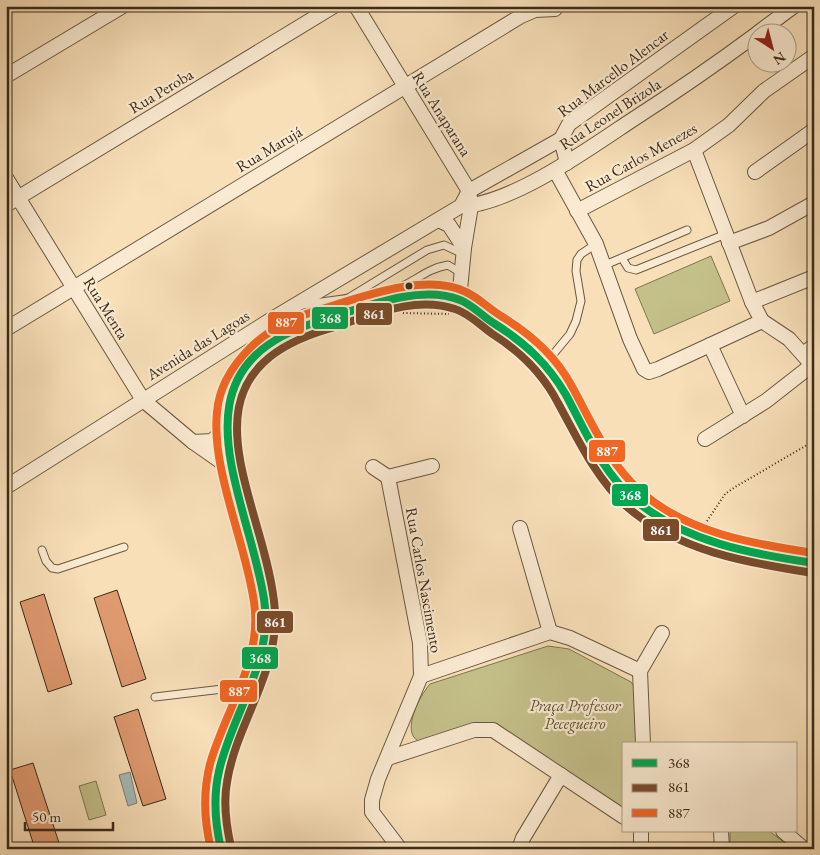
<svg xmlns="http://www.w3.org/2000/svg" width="820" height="855" viewBox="0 0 820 855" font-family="'EB Garamond',serif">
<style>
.green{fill:#c4c08a;stroke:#7e7652}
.water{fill:#a3baba;stroke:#79817a}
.building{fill:#e09a70;stroke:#392b19}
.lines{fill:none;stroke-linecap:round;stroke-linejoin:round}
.lane-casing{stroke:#695841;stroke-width:9}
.street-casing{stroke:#695841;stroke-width:16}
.secondary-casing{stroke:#392b19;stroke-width:21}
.path{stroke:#392b19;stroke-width:2;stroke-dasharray:1 2.5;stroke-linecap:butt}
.lane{stroke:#faead1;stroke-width:7}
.street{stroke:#faead1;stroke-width:14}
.secondary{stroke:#faead1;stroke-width:19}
.bus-1-casing{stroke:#faead1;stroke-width:11}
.bus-2-casing{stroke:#faead1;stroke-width:11}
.bus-3-casing{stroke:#faead1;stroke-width:11}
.bus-1{stroke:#00a651;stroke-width:8}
.bus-2{stroke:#7a4b2a;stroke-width:8}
.bus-3{stroke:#f26522;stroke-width:8}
.bus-dot{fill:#392b19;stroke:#faead1;stroke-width:2}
.labels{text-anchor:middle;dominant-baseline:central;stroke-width:4.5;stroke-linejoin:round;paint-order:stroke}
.street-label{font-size:16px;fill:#392b19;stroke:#faead1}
.park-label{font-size:16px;font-style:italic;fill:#5c5035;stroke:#faead1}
.line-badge{stroke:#faead1;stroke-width:2}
.badge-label{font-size:14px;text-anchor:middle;font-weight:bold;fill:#fff}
</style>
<rect width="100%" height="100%" fill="#f8dfb8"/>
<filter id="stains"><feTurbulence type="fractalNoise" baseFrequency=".004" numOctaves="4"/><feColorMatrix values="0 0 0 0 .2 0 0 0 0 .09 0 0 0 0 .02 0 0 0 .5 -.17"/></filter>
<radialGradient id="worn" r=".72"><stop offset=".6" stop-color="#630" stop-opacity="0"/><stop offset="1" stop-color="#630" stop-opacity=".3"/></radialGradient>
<g class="green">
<path d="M 711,256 L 730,301 L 654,334 L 635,289 Z"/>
<path d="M 548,646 L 569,649 L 631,682 L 636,689 L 639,744 L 624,744 L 624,810 L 492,726 L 418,741 C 401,731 420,695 430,684 Z"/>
<path d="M 96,781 L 106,815 L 89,820 L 79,786 Z"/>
<path d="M 730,831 L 769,831 L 793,849 L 730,849 Z"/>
</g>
<path class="water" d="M 130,772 L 137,803 L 128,806 L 119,775 Z"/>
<g class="building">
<path d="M 117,590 L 146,679 L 122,687 L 94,598 Z"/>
<path d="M 44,594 L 72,684 L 48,692 L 20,602 Z"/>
<path d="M 138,709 L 166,799 L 143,806 L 114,717 Z"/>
<path d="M 33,763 L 61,849 L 35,849 L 10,770 Z"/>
</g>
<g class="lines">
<defs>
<g id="lane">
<path d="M 622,258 L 628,268 L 636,270 L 726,234"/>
<path d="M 605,265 L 687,230"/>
<path d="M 302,305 C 330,300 359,298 386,292 C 411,287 423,269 448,265 L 461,273"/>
<path d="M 327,311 L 427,250 L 444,245 L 463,254"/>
<path d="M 546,363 L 570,334 L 576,321 L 581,301 L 576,271 L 577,260 L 581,254 L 596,244"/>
<path d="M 42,550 L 46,561 L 52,568 L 58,569 L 124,547"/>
<path d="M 155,697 L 248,686"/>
</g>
<g id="street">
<path d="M 356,6 L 469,191 L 471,206 L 464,248"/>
<path d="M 759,32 L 794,6"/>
<path d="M 6,76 L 123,6"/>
<path d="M 694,150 L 752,302 L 762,321 L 789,339 L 814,367"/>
<path d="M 567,163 L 561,139 L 569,124 L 734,6"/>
<path d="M 555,170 L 596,244 L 630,339 L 644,369 L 649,372 L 658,369 L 762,321"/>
<path d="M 755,172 L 814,130"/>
<path d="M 6,178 L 143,400 L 193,442 L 233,470"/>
<path d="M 6,205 L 334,6"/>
<path d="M 461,206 C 509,205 586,151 626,124 C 671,95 715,65 758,33"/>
<path d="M 577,211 L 694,150 L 729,125 L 764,91 L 814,56"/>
<path d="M 438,220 L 449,225 L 464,248 L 459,300"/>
<path d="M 729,243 L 769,228 L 814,203"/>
<path d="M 752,302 L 814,277"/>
<path d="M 6,329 L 521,16 L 535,10 L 555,9"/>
<path d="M 710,345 L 743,416"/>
<path d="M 803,354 L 814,346"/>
<path d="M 705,439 L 766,401 L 812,365"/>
<path d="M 193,442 L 212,441 L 226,428"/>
<path d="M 373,467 L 388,477 L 432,466"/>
<path d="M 388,477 L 420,643 L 421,676 L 378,779 L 372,800 L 372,812 L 400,849"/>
<path d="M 6,487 L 272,319 L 461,206 L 469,191 L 561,139"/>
<path d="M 520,528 L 550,632"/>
<path d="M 421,676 L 550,632 L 570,638 L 640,671"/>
<path d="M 643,744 L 640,671 L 662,633"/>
<path d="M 388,758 L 474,730 L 493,730 L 624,817"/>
<path d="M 641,831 L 641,849"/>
<path d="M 721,831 L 722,849"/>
<path d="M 783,831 L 804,849"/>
<path d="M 519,849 L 523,838 L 561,775"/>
</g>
<path id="secondary" d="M 221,849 C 213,821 213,787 222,760 C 238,706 275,658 264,600 C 257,566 248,533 240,500 C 235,477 228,453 226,429 C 222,378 264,339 309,324 C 328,318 347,313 366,307 C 394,298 412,291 442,297 C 448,298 455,298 460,300 C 472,306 483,317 495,324 C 520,339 545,359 560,385 C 583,424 599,469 635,500 C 687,543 749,554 814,563"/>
</defs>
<use href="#lane" class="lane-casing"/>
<use href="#street" class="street-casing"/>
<use href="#secondary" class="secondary-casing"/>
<g class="path">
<path d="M 403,313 L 449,314"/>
<path d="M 705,524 L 725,494 L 735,487 L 814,441"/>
</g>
<use href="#lane" class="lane"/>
<use href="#street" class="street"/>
<use href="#secondary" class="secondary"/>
<defs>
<path id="bus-1" d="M 221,849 C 215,823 213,797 219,771 C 232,713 274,662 264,599 C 247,492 166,367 320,321 C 360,309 419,283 460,300 C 473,305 483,317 495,324 C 525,343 548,364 566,395 C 586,432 602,472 635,500 C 685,542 751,554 814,563"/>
<path id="bus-2" d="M 231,847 C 226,825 223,804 227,782 C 237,719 283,669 274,601 C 261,494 172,375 328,329 C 368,317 413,295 455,309 C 469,313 482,327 494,335 C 522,353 543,374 558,403 C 578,439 595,477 626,506 C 677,551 748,563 813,573"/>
<path id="bus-3" d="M 211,849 C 204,821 203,792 210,764 C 225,710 263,661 254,602 C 246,544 211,469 217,412 C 219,387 233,365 250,348 C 267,331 289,320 312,312 C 354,300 424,271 466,292 C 479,298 489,309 501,316 C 529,333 554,354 570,383 C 591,420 607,461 639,490 C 686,533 753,544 814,553"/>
</defs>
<use href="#bus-1" class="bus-1-casing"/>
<use href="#bus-2" class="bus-2-casing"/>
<use href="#bus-3" class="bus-3-casing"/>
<use href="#bus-1" class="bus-1"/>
<use href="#bus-2" class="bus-2"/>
<use href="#bus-3" class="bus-3"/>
</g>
<circle class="bus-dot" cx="409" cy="286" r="4.5"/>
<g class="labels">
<g class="street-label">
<text transform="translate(613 73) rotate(-37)">Rua Marcello Alencar</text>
<text transform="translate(161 91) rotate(-31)">Rua Peroba</text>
<text transform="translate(442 114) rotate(58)">Rua Anaparana</text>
<text transform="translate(610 114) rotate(-33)">Rua Leonel Brizola</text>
<text transform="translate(269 149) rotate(-31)">Rua Marujá</text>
<text transform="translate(641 157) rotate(-29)">Rua Carlos Menezes</text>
<text transform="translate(106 308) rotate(58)">Rua Menta</text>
<text transform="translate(198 345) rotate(-32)">Avenida das Lagoas</text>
<text transform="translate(424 580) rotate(80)">Rua Carlos Nascimento</text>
</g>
<g class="park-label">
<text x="575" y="705">Praça Professor<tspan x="575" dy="18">Pecegueiro</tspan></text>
</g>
</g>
<g class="line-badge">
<rect x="355" y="302" width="38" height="24" rx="5" fill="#7a4b2a"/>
<rect x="311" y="306" width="38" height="24" rx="5" fill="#00a651"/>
<rect x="267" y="311" width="38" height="24" rx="5" fill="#f26522"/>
<rect x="588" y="439" width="38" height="24" rx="5" fill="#f26522"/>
<rect x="611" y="483" width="38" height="24" rx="5" fill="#00a651"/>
<rect x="642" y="518" width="38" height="24" rx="5" fill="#7a4b2a"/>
<rect x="256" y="610" width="38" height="24" rx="5" fill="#7a4b2a"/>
<rect x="241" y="646" width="38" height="24" rx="5" fill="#00a651"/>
<rect x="219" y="679" width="39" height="24" rx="5" fill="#f26522"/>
</g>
<g class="badge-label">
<text x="374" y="319">861</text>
<text x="330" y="323">368</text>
<text x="286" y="327">887</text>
<text x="607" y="456">887</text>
<text x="630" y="500">368</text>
<text x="661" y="535">861</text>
<text x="275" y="627">861</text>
<text x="260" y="663">368</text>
<text x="239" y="696">887</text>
</g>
<rect width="820" height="855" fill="none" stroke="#f8dfb8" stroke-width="25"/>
<rect x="8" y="8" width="805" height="840" fill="none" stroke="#392b19" stroke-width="2.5"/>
<rect x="12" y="12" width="795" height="830" fill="none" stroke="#392b19"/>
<rect x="622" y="742" width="175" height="90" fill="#faead1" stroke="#ad9e87"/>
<rect x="632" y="759" width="25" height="8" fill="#00a651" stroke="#ad9e87"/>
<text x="668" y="768" font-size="15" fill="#392b19">368</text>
<rect x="632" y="784" width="25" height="8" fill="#7a4b2a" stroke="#ad9e87"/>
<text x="668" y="792" font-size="15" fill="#392b19">861</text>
<rect x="632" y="809" width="25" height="8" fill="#f26522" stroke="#ad9e87"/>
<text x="668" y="818" font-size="15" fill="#392b19">887</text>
<g transform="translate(772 48) rotate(144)"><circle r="24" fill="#faead1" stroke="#ad9e87"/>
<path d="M0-4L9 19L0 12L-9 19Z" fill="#8f2418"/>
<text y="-8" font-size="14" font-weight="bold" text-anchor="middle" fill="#392b19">N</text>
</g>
<path d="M25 822v8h88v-8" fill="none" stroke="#392b19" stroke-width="2.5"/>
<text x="32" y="822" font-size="15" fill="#392b19" stroke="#faead1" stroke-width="4" paint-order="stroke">50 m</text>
<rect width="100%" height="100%" filter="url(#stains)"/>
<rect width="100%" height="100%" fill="url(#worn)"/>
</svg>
